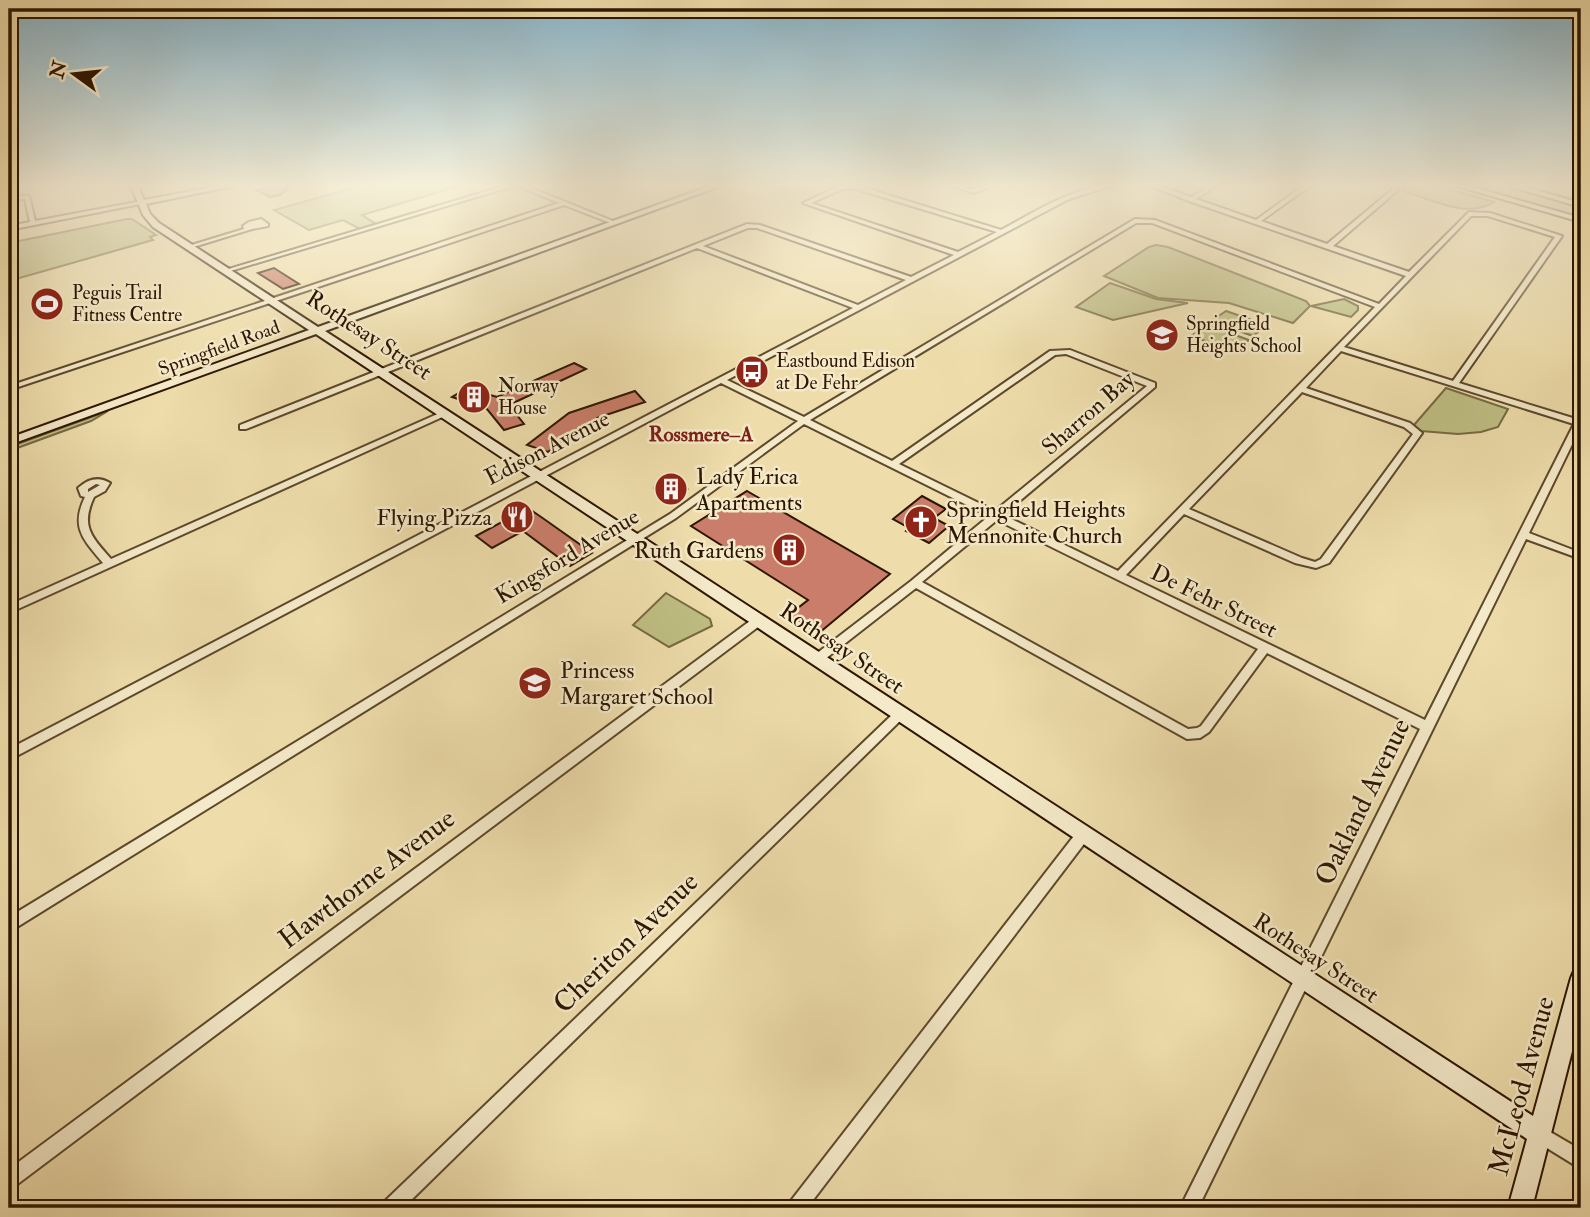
<svg xmlns="http://www.w3.org/2000/svg" width="1590" height="1217" viewBox="0 0 1590 1217" font-family="'IM FELL Double Pica',serif">
<style>
.green{fill:#bfbf84;stroke:#766a42;stroke-width:2}
.building{fill:#c97d6a;stroke:#2d1600;stroke-width:2}
.lines{fill:none;stroke-linecap:round;stroke-linejoin:round}
.street-casing{stroke:#5d482b;stroke-width:4}
.secondary-casing{stroke:#2d1600;stroke-width:4}
.street{fill:#f4e9c8;fill-rule:evenodd}
.secondary{fill:#f4e9c8;fill-rule:evenodd}
.labels{text-anchor:middle;dominant-baseline:central;stroke-width:5;stroke-linejoin:round;paint-order:stroke}
.far-poi-label{font-size:19px;fill:#2d1600;stroke:#f4e9c8;text-anchor:start}
.far-street-label{font-size:19px;fill:#2d1600;stroke:#f4e9c8}
.far-neighbourhood-label{font-size:21px;font-weight:bold;fill:#7a1f14;stroke:#f4e9c8}
.street-label{font-size:23px;fill:#2d1600;stroke:#f4e9c8}
.poi-label{font-size:23px;fill:#2d1600;stroke:#f4e9c8;text-anchor:start}
.near-street-label{font-size:28px;fill:#2d1600;stroke:#f4e9c8}
</style>
<rect width="100%" height="100%" fill="#eeddab"/>
<filter id="stains"><feTurbulence type="fractalNoise" baseFrequency=".00286" numOctaves="4"/><feColorMatrix values="0 0 0 0 .2 0 0 0 0 .09 0 0 0 0 .02 0 0 0 .5 -.17"/></filter>
<radialGradient id="worn" r=".72"><stop offset=".6" stop-color="#630" stop-opacity="0"/><stop offset="1" stop-color="#630" stop-opacity=".3"/></radialGradient>
<g class="green">
<path d="M 360,186 L 459,186 L 362,215 L 376,224 L 360,229 L 343,220 L 309,230 L 274,210 Z"/>
<path d="M 1402,186 L 1439,186 L 1494,202 C 1468,219 1432,200 1404,191 Z"/>
<path d="M 1466,186 L 1503,186 L 1581,207 L 1581,218 Z"/>
<path d="M 127,219 L 132,219 L 156,235 L 150,237 L 153,240 L 9,281 L 9,243 Z"/>
<path d="M 1156,245 L 1168,247 L 1306,301 L 1310,306 L 1293,323 L 1229,303 L 1158,298 L 1104,276 L 1149,247 Z"/>
<path d="M 1110,283 L 1156,299 L 1188,303 L 1113,320 L 1076,307 Z"/>
<path d="M 1344,299 L 1358,306 L 1358,310 L 1351,317 L 1311,306 Z"/>
<path d="M 1226,311 L 1267,325 L 1253,336 L 1211,321 Z"/>
<path d="M 1208,325 L 1249,340 L 1233,351 L 1191,336 Z"/>
<path d="M 1446,388 L 1508,409 L 1498,427 L 1481,432 L 1458,434 L 1421,431 L 1414,425 Z"/>
<path d="M 108,411 L 91,421 L 9,451 L 9,447 Z"/>
<path d="M 666,593 L 710,619 L 712,626 L 669,647 L 633,625 Z"/>
</g>
<g class="building">
<path d="M 270,186 L 291,186 L 280,195 L 270,197 L 256,190 Z"/>
<path d="M 274,268 L 299,284 L 283,289 L 258,273 Z"/>
<path d="M 574,363 L 586,369 L 509,405 L 524,424 L 504,430 L 487,409 L 452,397 L 467,388 L 497,397 Z"/>
<path d="M 635,391 L 645,402 L 597,418 L 598,424 L 593,426 L 583,425 L 548,452 L 527,445 L 569,413 Z"/>
<path d="M 670,479 L 687,489 L 671,498 L 655,488 Z"/>
<path d="M 747,491 L 890,574 L 819,633 L 789,615 L 808,600 L 691,526 Z"/>
<path d="M 922,496 L 946,509 L 934,518 L 949,526 L 929,543 L 906,531 L 909,528 L 893,519 Z"/>
<path d="M 528,508 L 544,519 L 592,553 L 570,566 L 523,531 L 492,548 L 476,536 Z"/>
</g>
<g class="lines">
<defs>
<g id="street">
<path d="M 504,186 L 513,186 L 227,272 L 222,271 Z"/>
<path d="M 518,186 L 526,186 L 618,223 L 613,224 L 564,205 L 9,390 L 9,386 L 559,203 Z"/>
<path d="M 839,186 L 859,186 L 1001,230 C 1033,213 1074,186 1111,186 L 1069,199 L 727,380 L 804,417 L 1135,219 L 1155,220 L 1379,304 L 1406,276 L 1189,201 L 1150,186 L 1159,186 L 1191,197 L 1210,186 L 1217,186 L 1196,199 L 1256,220 L 1303,186 L 1310,186 L 1261,221 L 1327,244 L 1393,189 L 1390,186 L 1396,186 L 1398,190 L 1333,246 L 1409,272 L 1469,212 L 1490,213 L 1562,236 L 1459,383 L 1576,419 L 1578,416 L 1581,416 L 1581,426 L 1529,533 L 1581,553 L 1581,559 L 1526,539 L 1198,1208 L 1180,1208 L 1420,729 L 1267,653 L 1209,732 L 1200,738 L 1187,739 L 916,588 L 820,663 L 812,663 L 810,660 L 812,657 L 911,581 L 989,516 L 804,424 L 676,518 L 9,932 L 9,917 L 670,514 L 798,421 L 721,383 L 9,760 L 9,749 L 853,308 L 697,248 L 246,429 L 240,429 L 240,425 L 747,224 L 760,225 L 911,277 L 954,255 L 803,203 ZM 843,189 L 856,189 L 997,232 L 958,252 L 811,203 ZM 1471,216 L 1488,216 L 1555,237 L 1453,381 L 1344,347 ZM 1136,223 L 1152,223 L 1375,307 L 1118,571 L 1003,515 L 1155,387 L 1155,383 L 1070,350 L 1050,351 L 892,461 L 810,420 ZM 748,228 L 757,228 L 906,280 L 858,305 L 703,246 ZM 1341,351 L 1574,424 L 1425,720 L 1126,575 L 1184,514 L 1295,563 L 1316,568 L 1329,563 L 1422,433 L 1410,423 L 1306,388 ZM 1066,354 L 1147,386 L 995,511 L 899,464 L 1055,355 ZM 1302,392 L 1404,427 L 1413,434 L 1321,559 L 1315,562 L 1302,558 L 1189,509 ZM 997,520 L 1258,649 L 1201,726 L 1197,728 L 1188,729 L 922,582 Z"/>
<path d="M 952,186 C 960,186 968,190 975,189 C 981,188 985,186 992,186 L 974,193 Z"/>
<path d="M 9,196 L 29,196 L 35,221 L 142,201 L 145,203 L 9,230 L 9,226 L 30,222 L 25,199 L 9,200 Z"/>
<path d="M 261,219 L 268,224 L 268,226 L 252,229 L 190,248 L 185,247 L 244,229 L 243,226 L 249,222 Z"/>
<path d="M 442,412 L 448,412 L 449,414 L 9,613 L 9,605 L 103,563 C 84,540 70,528 85,497 L 81,496 L 78,488 C 88,479 99,476 110,483 L 105,491 L 94,497 C 80,527 92,537 111,559 ZM 96,484 L 100,485 L 88,492 L 88,489 Z"/>
<path d="M 758,617 L 763,621 L 762,624 L 15,1186 L 9,1189 L 9,1169 L 754,618 Z"/>
<path d="M 899,710 L 903,712 L 905,715 L 903,718 L 403,1208 L 381,1208 L 384,1202 L 895,712 Z"/>
<path d="M 1082,830 L 1087,832 L 1089,836 L 1087,840 L 807,1208 L 787,1208 L 790,1202 L 1077,832 Z"/>
<path d="M 1540,1126 L 1581,1150 L 1581,1169 L 1534,1140 L 1532,1134 L 1534,1128 Z"/>
</g>
<g id="secondary">
<path d="M 131,186 L 138,186 L 144,200 L 218,186 L 233,186 L 146,204 L 150,214 L 159,223 L 318,327 L 710,186 L 720,186 L 325,331 L 1533,1116 L 1571,978 L 1574,971 L 1581,968 L 1581,1016 L 1532,1208 L 1508,1208 L 1527,1139 L 316,334 L 9,445 L 9,438 L 309,330 L 153,227 L 143,215 Z"/>
<path d="M 1457,186 L 1469,186 L 1581,218 L 1581,222 Z"/>
<path d="M 1509,186 L 1521,186 L 1581,203 L 1581,207 Z"/>
</g>
</defs>
<use href="#street" class="street-casing"/>
<use href="#secondary" class="secondary-casing"/>
<use href="#street" class="street"/>
<use href="#secondary" class="secondary"/>
</g>
<linearGradient id="sky" x2="0" y2="1"><stop stop-color="#88b7ce"/><stop offset="0.52" stop-color="#f7f0d9"/><stop offset="1" stop-color="#f7f0d9" stop-opacity="0"/></linearGradient>
<rect width="1590" height="357" fill="url(#sky)"/>
<defs>
<symbol id="stadium-disc" viewBox="-11 -11 22 22"><circle r="9.5" fill="#8f2418" stroke="#f4e9c8"/><path d="M0-5a6.5 5 0 1 0 0 10a6.5 5 0 1 0 0-10ZM-3.5-1.8h7v3.6h-7Z" fill="#fff"/></symbol>
<symbol id="school-disc" viewBox="-11 -11 22 22"><circle r="9.5" fill="#8f2418" stroke="#f4e9c8"/><path d="M0-5L7-2L0 1L-7-2ZM-4 1L0 2.5L4 1V4Q0 6-4 4Z" fill="#fff"/></symbol>
<symbol id="bus-disc" viewBox="-11 -11 22 22"><circle r="9.5" fill="#8f2418" stroke="#f4e9c8"/><path d="M-5-6H5V4H4V6H2V4H-2V6H-4V4H-5ZM-3.5-4V0h7V-4ZM-3.5 1.2v1.5H-2V1.2ZM2 1.2v1.5H3.5V1.2Z" fill="#fff"/></symbol>
<symbol id="building-disc" viewBox="-11 -11 22 22"><circle r="9.5" fill="#8f2418" stroke="#f4e9c8"/><path d="M-4-6H4V6H1V3H-1V6H-4ZM-2.5-4.3h1.7v1.8h-1.7ZM.8-4.3h1.7v1.8H.8ZM-2.5-1h1.7V.8h-1.7ZM.8-1h1.7V.8H.8Z" fill="#fff"/></symbol>
<symbol id="restaurant-disc" viewBox="-11 -11 22 22"><circle r="9.5" fill="#8f2418" stroke="#f4e9c8"/><path d="M-5-6h1v4h1v-4h1v4h1v-4h1v5L-1.5 .5V6h-2V.5L-5-1ZM5-6V6H3V1.5H1.5Q1.5-4 5-6Z" fill="#fff"/></symbol>
<symbol id="church-disc" viewBox="-11 -11 22 22"><circle r="9.5" fill="#8f2418" stroke="#f4e9c8"/><path d="M-1.2-6h2.4v3.5h3.3v2.4h-3.3V6h-2.4V-.1h-3.3v-2.4h3.3Z" fill="#fff"/></symbol>
</defs>
<g fill-rule="evenodd">
<use href="#stadium-disc" x="28" y="285" width="38" height="38"/>
<use href="#school-disc" x="1143" y="316" width="38" height="38"/>
<use href="#bus-disc" x="733" y="353" width="38" height="38"/>
<use href="#building-disc" x="455" y="378" width="38" height="38"/>
<use href="#building-disc" x="652" y="470" width="38" height="38"/>
<use href="#restaurant-disc" x="498" y="498" width="38" height="38"/>
<use href="#church-disc" x="902" y="503" width="38" height="38"/>
<use href="#building-disc" x="770" y="531" width="38" height="38"/>
<use href="#school-disc" x="516" y="664" width="38" height="38"/>
</g>
<g class="labels">
<g class="far-poi-label">
<text x="72" y="293">Peguis Trail<tspan x="72" dy="22">Fitness Centre</tspan></text>
<text x="1186" y="324">Springfield<tspan x="1186" dy="22">Heights School</tspan></text>
<text x="776" y="361">Eastbound Edison<tspan x="776" dy="22">at De Fehr</tspan></text>
<text x="498" y="386">Norway<tspan x="498" dy="22">House</tspan></text>
</g>
<g class="far-street-label">
<text transform="translate(219 348) rotate(-20)">Springfield Road</text>
</g>
<g class="far-neighbourhood-label">
<text x="701" y="434">Rossmere–A</text>
</g>
<g class="street-label">
<text transform="translate(369 335) rotate(33)">Rothesay Street</text>
<text transform="translate(1088 413) rotate(-41)">Sharron Bay</text>
<text transform="translate(547 448) rotate(-27)">Edison Avenue</text>
<text transform="translate(567 556) rotate(-31)">Kingsford Avenue</text>
<text transform="translate(1214 601) rotate(26)">De Fehr Street</text>
<text transform="translate(842 648) rotate(34)">Rothesay Street</text>
<text transform="translate(1316 958) rotate(33)">Rothesay Street</text>
</g>
<g class="poi-label">
<text x="696" y="476">Lady Erica<tspan x="696" dy="26">Apartments</tspan></text>
<text x="946" y="509">Springfield Heights<tspan x="946" dy="26">Mennonite Church</tspan></text>
<text x="492" y="517" text-anchor="end">Flying Pizza</text>
<text x="764" y="550" text-anchor="end">Ruth Gardens</text>
<text x="560" y="670">Princess<tspan x="560" dy="26">Margaret School</tspan></text>
</g>
<g class="near-street-label">
<text transform="translate(1363 802) rotate(-64)">Oakland Avenue</text>
<text transform="translate(367 879) rotate(-37)">Hawthorne Avenue</text>
<text transform="translate(626 943) rotate(-44)">Cheriton Avenue</text>
<text transform="translate(1522 1086) rotate(-75)">McLeod Avenue</text>
</g>
</g>
<rect width="1590" height="1217" fill="none" stroke="#eeddab" stroke-width="35"/>
<rect x="10" y="10" width="1569" height="1196" fill="none" stroke="#2d1600" stroke-width="3.5"/>
<rect x="18" y="18" width="1555" height="1182" fill="none" stroke="#2d1600" stroke-width="2"/>
<g transform="translate(74 74) rotate(285)" stroke="#f4e9c8" stroke-width="5" paint-order="stroke">
<path d="M0-5L12 26L0 18L-12 26Z" fill="#2d1600"/>
<text y="-10" font-size="19" font-weight="bold" text-anchor="middle" fill="#2d1600">N</text>
</g>
<rect width="100%" height="100%" filter="url(#stains)"/>
<rect width="100%" height="100%" fill="url(#worn)"/>
</svg>
